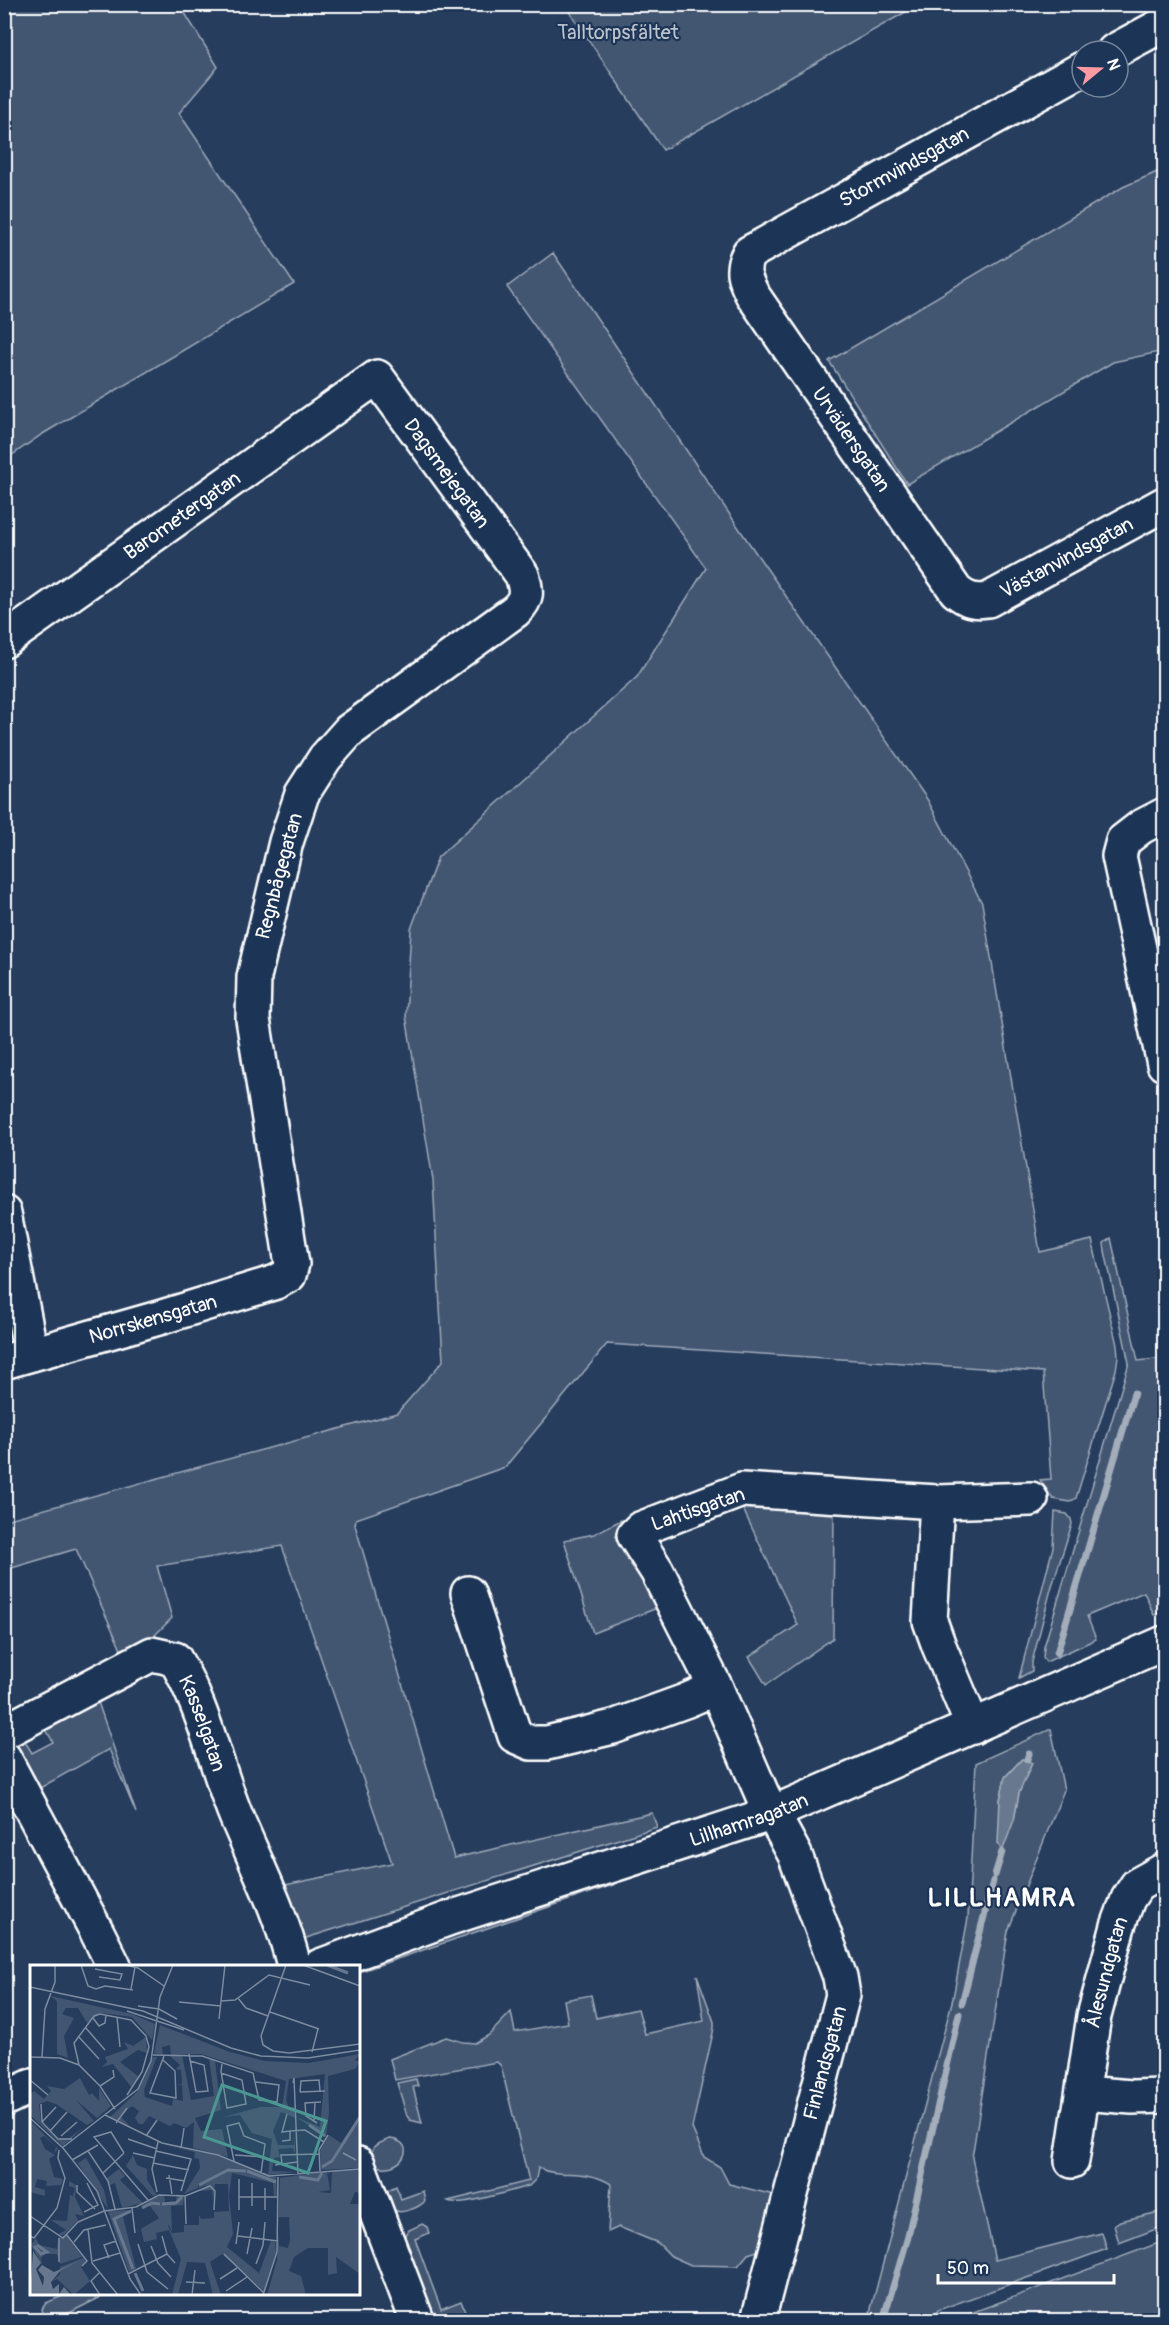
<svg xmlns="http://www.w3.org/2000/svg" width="1169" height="2325" viewBox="0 0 1169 2325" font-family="Pangolin,sans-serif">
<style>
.green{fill:#425672;stroke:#a0aab8;stroke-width:1.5;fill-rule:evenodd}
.water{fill:#67788e;stroke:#a4aebb;stroke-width:1.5}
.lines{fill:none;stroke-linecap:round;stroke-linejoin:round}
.stream{stroke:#a4aebb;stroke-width:7}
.minor-casing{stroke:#fff;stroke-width:38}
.minor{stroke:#1d3557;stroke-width:33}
.labels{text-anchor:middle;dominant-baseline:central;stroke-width:4.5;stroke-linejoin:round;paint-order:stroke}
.park-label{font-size:20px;fill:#bdc4ce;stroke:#1d3557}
.street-label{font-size:20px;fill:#fff;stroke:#1d3557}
.district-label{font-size:26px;font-weight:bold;letter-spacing:1.5px;fill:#fff;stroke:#1d3557}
.inset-river{fill:none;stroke:#67788e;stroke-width:3}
.inset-road{fill:none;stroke:#7d8b9e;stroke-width:1.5}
.view{fill:#4b9892;fill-opacity:0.15;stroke:#4b9892;stroke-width:3}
.inset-edge{fill:none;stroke:#fff;stroke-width:3}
</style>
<rect width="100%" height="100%" fill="#263d5e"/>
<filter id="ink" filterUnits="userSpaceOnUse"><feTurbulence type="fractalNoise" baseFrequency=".0167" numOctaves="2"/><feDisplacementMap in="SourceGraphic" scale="12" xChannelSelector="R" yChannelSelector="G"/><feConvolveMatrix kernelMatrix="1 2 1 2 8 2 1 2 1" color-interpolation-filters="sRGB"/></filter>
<g filter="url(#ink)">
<g class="green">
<path d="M 5,4 L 180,5 L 218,67 L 179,113 L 294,284 L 41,435 L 5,460 Z"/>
<path d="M 565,5 L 918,5 L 663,150 Z"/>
<path d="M 1164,169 L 1164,351 L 1113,362 L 907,484 L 829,361 L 1123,187 Z"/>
<path d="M 553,253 L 749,543 L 927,799 L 982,903 L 1040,1252 L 1092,1240 L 1117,1345 L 1118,1356 L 1116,1370 L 1076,1498 L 1070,1502 L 1053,1499 L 1040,1480 L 1051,1479 L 1043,1372 L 607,1344 L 505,1467 L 356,1519 L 355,1525 L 454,1858 L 652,1813 L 657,1827 L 300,1940 L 280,1886 L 392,1863 L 282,1546 L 157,1566 L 172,1618 L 150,1640 L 123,1654 L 76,1549 L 5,1570 L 5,1520 L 397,1413 L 443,1361 L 433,1180 L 406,1016 L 411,929 L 438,857 L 637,677 L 706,568 L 507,287 Z"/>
<path d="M 1111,1238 L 1138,1361 L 1164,1358 L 1164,1611 L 1154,1615 L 1144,1592 L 1087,1616 L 1096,1639 L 1046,1662 L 1043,1658 L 1044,1647 L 1129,1363 L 1105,1251 L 1104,1243 Z"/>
<path d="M 751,1503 L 834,1509 L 833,1638 L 766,1685 L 749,1657 L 798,1625 L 742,1507 Z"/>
<path d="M 1055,1512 L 1067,1514 L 1071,1519 L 1072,1524 L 1051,1589 L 1032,1662 L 1032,1671 L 1019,1678 L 1053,1547 Z"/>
<path d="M 621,1520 L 620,1533 L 623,1545 L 631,1561 L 642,1573 L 657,1608 L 593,1633 L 564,1540 L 594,1534 Z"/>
<path d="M 97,1699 L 136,1813 L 109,1749 L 40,1788 L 15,1742 L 23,1738 L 32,1753 L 53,1742 L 44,1726 Z"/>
<path d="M 1051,1729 L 1064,1790 L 1008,1931 L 972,2158 L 995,2260 L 1102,2233 L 1107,2249 L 938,2310 L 931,2320 L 868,2320 L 953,1998 L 968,1918 L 976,1763 ZM 1022,1759 L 1032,1763 L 1019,1793 L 1014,1820 L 1000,1825 L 1000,1800 L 1005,1777 Z"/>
<path d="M 606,1881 L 613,1885 L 359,1972 L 358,1967 Z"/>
<path d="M 697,1975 L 714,2022 L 714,2028 L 692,2128 L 704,2157 L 720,2167 L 729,2184 L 778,2196 L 764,2249 L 748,2254 L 738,2266 L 691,2265 L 671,2256 L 658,2243 L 619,2227 L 608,2232 L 611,2184 C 584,2167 561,2179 538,2168 L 536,2179 L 529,2186 C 512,2190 462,2207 448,2201 L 529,2181 L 501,2066 L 497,2062 L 395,2080 L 390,2059 L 446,2037 L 463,2042 L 475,2043 L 489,2035 L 511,2012 L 515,2032 L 568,2023 L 564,2000 L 591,1995 L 596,2018 L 638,2009 L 645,2034 L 704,2021 Z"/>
<path d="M 416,2079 L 418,2086 L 413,2087 L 422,2123 L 410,2120 L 407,2116 L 397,2083 Z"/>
<path d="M 390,2139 C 420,2142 401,2176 374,2165 C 366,2150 375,2144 390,2139 Z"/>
<path d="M 396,2186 L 401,2199 L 423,2191 L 425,2201 C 420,2207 400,2216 393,2209 C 389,2206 387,2196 386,2191 Z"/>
<path d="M 1164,2211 L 1164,2226 L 1119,2243 L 1114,2225 L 1120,2221 Z"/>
<path d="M 422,2224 L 427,2227 L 429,2233 L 415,2239 L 441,2309 L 461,2301 L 465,2311 L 462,2320 L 433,2320 L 403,2239 L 409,2230 Z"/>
<path d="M 1164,2241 L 1164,2320 L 952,2320 Z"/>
<path d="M 67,2294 L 107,2294 L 61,2317 L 63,2320 L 45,2320 L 42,2309 L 46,2303 Z"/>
</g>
<path class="water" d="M 1022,1759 L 1032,1763 L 1019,1793 L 1014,1820 L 1002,1852 L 998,1843 L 1000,1800 L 1005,1777 Z"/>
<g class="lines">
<g class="stream">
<path d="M 1057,1653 L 1134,1393"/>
<path d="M 1027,1759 L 1029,1754"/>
<path d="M 995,1875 L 1002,1852"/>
<path d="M 962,2003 L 993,1881"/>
<path d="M 883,2320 L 907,2240 L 959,2014"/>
</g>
<defs>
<g id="minor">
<path d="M 1114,51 L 1164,24"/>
<path id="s1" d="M 1082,69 L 749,253 C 740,270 744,278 752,294 L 956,591 C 967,600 974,602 988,600 L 1164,504"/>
<path id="s2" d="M 4,641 L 377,377 L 522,575 C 527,591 528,599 515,611 L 349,731 L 325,758 L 302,794 L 286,842 L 254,977 L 253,1019 L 292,1264 L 289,1275 L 276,1282 L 162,1317 L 4,1362"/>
<path d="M 1164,815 L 1141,827 L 1123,841 L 1119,856 L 1164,1064"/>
<path d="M 4,1213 L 31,1353"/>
<path d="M 937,1502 L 930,1621 L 939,1646 L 973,1727"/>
<path d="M 468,1593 L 515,1736 L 531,1743 L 547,1743 L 613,1727 L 685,1701 L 716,1688 L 762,1794 L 795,1855 L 840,1977 L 843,1995 L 758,2320"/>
<path d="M 716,1688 L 657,1571 L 634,1535 L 640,1529 L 742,1490 L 937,1502 L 1031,1499"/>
<path id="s3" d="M 4,1732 L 152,1654 L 175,1659 C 204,1707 215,1764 236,1816 C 257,1866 282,1914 294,1966"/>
<path d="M 4,1758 L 97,1932 L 114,1966"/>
<path id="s4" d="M 320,1966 L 450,1918 L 773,1813 L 1164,1643"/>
<path d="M 1083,2093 L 1132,2097 L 1164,2096"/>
<path d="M 4,2099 L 32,2086"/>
<path id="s5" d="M 1072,2161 L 1094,2016 L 1118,1926 L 1128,1899 L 1137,1885 L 1164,1870"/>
<path d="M 358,2164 L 417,2320"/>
</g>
</defs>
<use href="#minor" class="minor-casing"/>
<use href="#minor" class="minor"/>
</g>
</g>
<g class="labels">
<g class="park-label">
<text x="618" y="32">Talltorpsfältet</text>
</g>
<g class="street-label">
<text transform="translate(904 167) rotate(-29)">Stormvindsgatan</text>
<text stroke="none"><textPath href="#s1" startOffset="600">Urvädersgatan</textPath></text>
<text stroke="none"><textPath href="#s2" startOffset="576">Dagsmejegatan</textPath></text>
<text stroke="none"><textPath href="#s2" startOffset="218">Barometergatan</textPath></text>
<text stroke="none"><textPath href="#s1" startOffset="908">Västanvindsgatan</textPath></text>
<text transform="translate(279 876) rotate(-75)">Regnbågegatan</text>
<text transform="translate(153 1319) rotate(-16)">Norrskensgatan</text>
<text transform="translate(698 1509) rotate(-19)">Lahtisgatan</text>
<text stroke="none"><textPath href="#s3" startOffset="261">Kasselgatan</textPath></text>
<text stroke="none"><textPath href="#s4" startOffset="453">Lillhamragatan</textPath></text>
<text stroke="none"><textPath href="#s5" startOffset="192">Ålesundgatan</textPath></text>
<text transform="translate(825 2063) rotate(-75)">Finlandsgatan</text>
</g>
<g class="district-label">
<text x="1002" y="1898">LILLHAMRA</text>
</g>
</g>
<g transform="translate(30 1965)">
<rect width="330" height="330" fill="#263d5e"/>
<path d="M 20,31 L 102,49 L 125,59 L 122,75 L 102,52 L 71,48 L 57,58 L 48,43 L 36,43 L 32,49 L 44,53 L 34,71 L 38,93 L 27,89 L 27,36 ZM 130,60 L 200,87 L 235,96 L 279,98 L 330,89 L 325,95 L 330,97 L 325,104 L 298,111 L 299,148 L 296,172 L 266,152 L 290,162 L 295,109 L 259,114 L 256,135 L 259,143 L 264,142 L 265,153 L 251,147 L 243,166 L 248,180 L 264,180 L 265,171 L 265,189 L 263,183 L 248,184 L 250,192 L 244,193 L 242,206 L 267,207 L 238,210 L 242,174 L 222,168 L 210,150 L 194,152 L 230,142 L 252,142 L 256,116 L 171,89 L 141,90 L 140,80 L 132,82 L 133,90 L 124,88 ZM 116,72 L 117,88 L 108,85 L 90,97 L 109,112 L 102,123 L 83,99 L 72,102 L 77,97 L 75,92 L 98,84 L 94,77 L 103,81 ZM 152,90 L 161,135 L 184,131 L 179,93 L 185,96 L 191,145 L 165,153 L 171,166 L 192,164 L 198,192 L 163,183 L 164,157 L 156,163 L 144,158 L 140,161 L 119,151 L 113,159 L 109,159 L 105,153 L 109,146 L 102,141 L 90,151 L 100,161 L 79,153 L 107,127 L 123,92 L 127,92 L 114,125 L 115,132 L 142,141 L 143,134 L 153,136 L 152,120 L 147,120 L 152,119 L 151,105 L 146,104 L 150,100 L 140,91 ZM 50,113 L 59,130 L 62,128 L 69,136 L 69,123 L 81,141 L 67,153 L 46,135 L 64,156 L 57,160 L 26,139 L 17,136 L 9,139 L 11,158 L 27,174 L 39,173 L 53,163 L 33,181 L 0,150 L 1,129 L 4,126 L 14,134 L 21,126 L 17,121 L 34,124 ZM 330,149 L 330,203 L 291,205 L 290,186 L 299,170 L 311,178 ZM 0,155 L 28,184 L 24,188 L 26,182 L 14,171 L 10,173 L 15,184 L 25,190 L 19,194 L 24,212 L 33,214 L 31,220 L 16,221 L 17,216 L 7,214 L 5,222 L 15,225 L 15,231 L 0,227 ZM 129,179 L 186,190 L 246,212 L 247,230 L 244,232 L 243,218 L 202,208 L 199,230 L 203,269 L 197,282 L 229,308 L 241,276 L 245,277 L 246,289 L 234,326 L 192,289 L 180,297 L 191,330 L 183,330 L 175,298 L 157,297 L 148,330 L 142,330 L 151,294 L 139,265 L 126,268 L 127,274 L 114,277 L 111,264 L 129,253 L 120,241 L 111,241 L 123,233 L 134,230 L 135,237 L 146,236 L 147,229 L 154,232 L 153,240 L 141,241 L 142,267 L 139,260 L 138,261 L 144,272 L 142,268 L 154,267 L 154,260 L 169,260 L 169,250 L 171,254 L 184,253 L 184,247 L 199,246 L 198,219 L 185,219 L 183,236 L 182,225 L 170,226 L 177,220 L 169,223 L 169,216 L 168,223 L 154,229 L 170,203 L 169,194 L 164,193 L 165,187 ZM 103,190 L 107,200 L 117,204 L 117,215 L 127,230 L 123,231 L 96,201 ZM 56,193 L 74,225 L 78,244 L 45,194 L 48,198 ZM 89,204 L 95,211 L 90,215 L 113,238 L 92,243 L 85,218 L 80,220 L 77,213 ZM 330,204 L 330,228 L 325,227 L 320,239 L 330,239 L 330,309 L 306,292 L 307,308 L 298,310 L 298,283 L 278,283 L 264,292 L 259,306 L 271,311 L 276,330 L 237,330 L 247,295 L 249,265 L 249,281 L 258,283 L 260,275 L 259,252 L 249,252 L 248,263 L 250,213 L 297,206 L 300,207 L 300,208 L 297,207 L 300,225 L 288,227 L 301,228 L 302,206 ZM 39,216 L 46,220 L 45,232 L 54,251 L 45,249 L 48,255 L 34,270 L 27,270 L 36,265 L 21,255 L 37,256 L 40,230 L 43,231 L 45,223 L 39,221 ZM 101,245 L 93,252 L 106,304 L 99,307 L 78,246 ZM 36,270 L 52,292 L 30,299 L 27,289 L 15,289 L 11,293 L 12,300 L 1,280 L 6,273 L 9,280 L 27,284 L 28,273 ZM 53,293 L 56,296 L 51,302 L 60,316 L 44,330 L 27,314 L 21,317 L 30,309 L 30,302 Z" fill="#425672"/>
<path d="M 3,286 L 11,298 L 6,304 L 13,321 L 14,312 L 8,305 L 12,300 L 24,307 L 51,295 L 31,305 L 21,317 L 23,324 L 29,319 L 29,329 L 34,322 L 41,330 L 0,330 Z" fill="#67788e"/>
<path class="inset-river" d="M 297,0 L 318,8M 279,160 L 295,171M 292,202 L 302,196 L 330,152M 217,206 L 246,217M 269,212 L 288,215 L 292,208M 169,220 L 198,205 L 216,206M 132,239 L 146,238 L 152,232M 112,243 L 122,238 L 130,239M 101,246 L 84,254 L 103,304M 4,281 L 11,289 L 17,287 L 7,280M 105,308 L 113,326"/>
<path class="inset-road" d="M 51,0 L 58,21 L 66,24 L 75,21M 95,0 L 108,3 L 134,21M 256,0 L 231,71 L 233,80 L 243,86 L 259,88 L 330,79M 273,0 L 330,21M 65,4 L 92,9 L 90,15 L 69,12M 75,21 L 103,25M 0,22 L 113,46 L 201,83 L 231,91 L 278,93 L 330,85M 101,24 L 105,2M 208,33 L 216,43 L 238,51M 191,36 L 205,35 L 239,10 L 280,20M 149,37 L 191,41M 108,41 L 129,44 L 147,54M 97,46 L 154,65M 240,47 L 289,64M 87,52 L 90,82M 63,53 L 69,61 L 75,58 L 76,50M 189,54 L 195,0M 55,62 L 75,85M 48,71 L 69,94M 282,87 L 288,64M 159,89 L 166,127 L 178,126 L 174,100 L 160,96M 123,90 L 172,91 L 223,108 L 229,135 L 247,137 L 249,120 L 226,117M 0,92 L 30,93 L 49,100 L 70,121 L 85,144M 12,92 L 15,44 L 25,17 L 25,0M 133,95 L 145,106 L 146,133 L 120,128 L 134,91M 49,100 L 44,78 L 64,51 L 70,49 L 101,55 L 116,71 L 119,82 L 112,107 L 97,130M 191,108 L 212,115 L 216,139 L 197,143 L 191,106 L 192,99M 0,115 L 18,130M 263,118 L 264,113 L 268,209M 70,121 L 84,112 L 83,105M 270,127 L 271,116 L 289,115 L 290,126M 270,127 L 295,126M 11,139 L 12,157 L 28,174 L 42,174M 257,149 L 252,167 L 260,166M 75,150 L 132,178 L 188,190 L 239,211 L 330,204M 0,153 L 33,183 L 67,226 L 100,314 L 111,330M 284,156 L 285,137M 12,157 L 26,142M 86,158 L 97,143M 287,158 L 276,151 L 275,138 L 291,137M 20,166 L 37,147M 31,171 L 47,157M 116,171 L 127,155M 98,174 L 127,184M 252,176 L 260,175 L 260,166 L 275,165 L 294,177M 32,183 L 108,124 L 121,96 L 130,32 L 143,0M 151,183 L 154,163M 58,186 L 78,216 L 85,244M 126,186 L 161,194 L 151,226M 94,188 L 81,167 L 64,172 L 118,235M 103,188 L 125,193M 205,190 L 235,192M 316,190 L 313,188 L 326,195M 42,195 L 68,180M 204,196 L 197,161 L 209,158 L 214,171 L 235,179 L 231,208M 123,198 L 159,205M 252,199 L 251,190 L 289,189M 245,200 L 267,197M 290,206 L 289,185 L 298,170M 73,208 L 94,188M 139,210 L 142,229M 136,213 L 155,216M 47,220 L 47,227 L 65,244M 127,227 L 122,204 L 128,177M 155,231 L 180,221 L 185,226 L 184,245M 155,231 L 156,259M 209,232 L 248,232M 222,241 L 222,218M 102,243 L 105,268M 209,245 L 209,214M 235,245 L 235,223M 54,247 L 68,240 L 57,218M 0,251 L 33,273 L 48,257 L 74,246 L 106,242 L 129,230 L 155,231M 58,264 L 62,298 L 88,330M 36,269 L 57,296 L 52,301M 0,271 L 4,273 L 27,243 L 35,213 L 28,193 L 29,185M 132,271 L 137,289 L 145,298M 208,271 L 248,276M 44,277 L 54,265 L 76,260M 108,279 L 117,307 L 138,324M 206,279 L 209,257M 121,281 L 128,298 L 141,312M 194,289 L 234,328M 217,289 L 222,263M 79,293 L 74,280 L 86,276M 63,296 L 90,288M 29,297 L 29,273M 226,299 L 233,280 L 235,257M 70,307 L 61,316 L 70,330M 98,309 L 137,289M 190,314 L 207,303M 156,317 L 175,318M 196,326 L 217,312M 162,330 L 165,305M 233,330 L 247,287 L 248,212"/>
<path class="view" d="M 192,120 L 296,156 L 278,208 L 174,172 Z"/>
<rect width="330" height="330" class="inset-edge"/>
</g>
<rect width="1169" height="2325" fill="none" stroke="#1d3557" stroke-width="24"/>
<rect x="12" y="12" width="1145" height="2301" fill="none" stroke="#fff" stroke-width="2" filter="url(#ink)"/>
<g transform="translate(1100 69) rotate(71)"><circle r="28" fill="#1d3557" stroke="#77869a" stroke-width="1.5"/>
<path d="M0-4.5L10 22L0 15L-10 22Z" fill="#ff9aa2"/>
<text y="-9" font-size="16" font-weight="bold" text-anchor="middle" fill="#ffffff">N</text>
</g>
<path d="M938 2274v9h176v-9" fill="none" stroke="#ffffff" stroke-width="3"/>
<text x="947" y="2274" font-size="18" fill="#ffffff" stroke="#1d3557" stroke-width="4.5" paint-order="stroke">50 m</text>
</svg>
